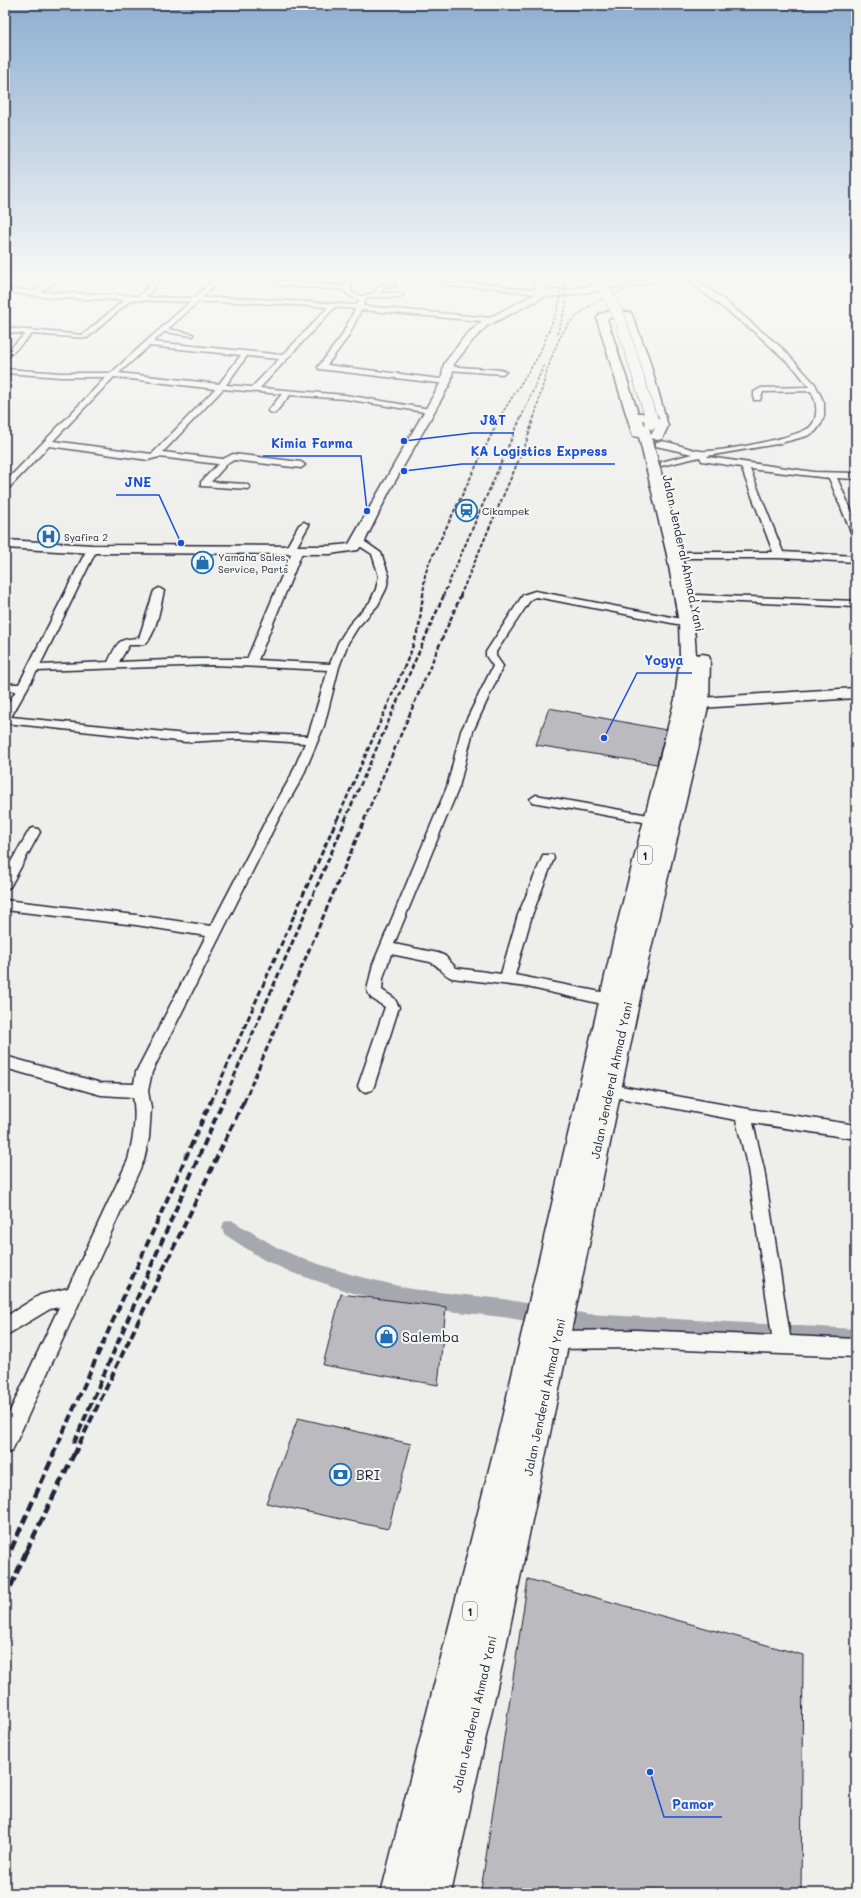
<svg xmlns="http://www.w3.org/2000/svg" width="861" height="1898" viewBox="0 0 861 1898" font-family="Mali,sans-serif">
<style>
.lines{fill:none;stroke-linecap:round;stroke-linejoin:round}
.canal{fill:#a7a7af;fill-rule:evenodd}
.building{fill:#bbbbbf;stroke:#22223b}
.street-casing{stroke:#22223b;stroke-width:3}
.secondary-casing{stroke:#22223b;stroke-width:3}
.highway-casing{stroke:#22223b;stroke-width:3}
.street{fill:#f6f6f2;fill-rule:evenodd}
.secondary{fill:#f6f6f2;fill-rule:evenodd}
.highway{fill:#f6f6f2;fill-rule:evenodd}
.rail-far5{stroke:#22223b;stroke-width:1.5;stroke-dasharray:3 1.5;stroke-linecap:butt}
.rail-far4{stroke:#22223b;stroke-width:2;stroke-dasharray:4 2;stroke-linecap:butt}
.rail-far3{stroke:#22223b;stroke-width:2.5;stroke-dasharray:5 2.5;stroke-linecap:butt}
.rail-far2{stroke:#22223b;stroke-width:3;stroke-dasharray:6 3;stroke-linecap:butt}
.rail-far1{stroke:#22223b;stroke-width:4;stroke-dasharray:8 4;stroke-linecap:butt}
.rail{stroke:#22223b;stroke-width:4.5;stroke-dasharray:10 4.5;stroke-linecap:butt}
.highway-bridge-far1-casing{stroke:#22223b;stroke-width:12;stroke-linecap:butt}
.highway-bridge-casing{stroke:#22223b;stroke-width:16;stroke-linecap:butt}
.highway-bridge-far1{stroke:#f6f6f2;stroke-width:11}
.highway-bridge{stroke:#f6f6f2;stroke-width:14}
.labels{text-anchor:middle;dominant-baseline:central;stroke-width:4;stroke-linejoin:round;paint-order:stroke}
.far-poi-label{font-size:10px;fill:#22223b;stroke:#f6f6f2;text-anchor:start}
.shield{fill:#f6f6f2;stroke:#626272;stroke-width:1}
.shield-label{font-size:11px;font-weight:bold;fill:#22223b}
.street-label{font-size:12px;fill:#22223b;stroke:#f6f6f2}
.near-poi-label{font-size:14px;fill:#22223b;stroke:#f6f6f2;text-anchor:start}
.leader{fill:none;stroke:#1d4ed8;stroke-width:1.5}
.callout-dot{fill:#1d4ed8;stroke:#f6f6f2;stroke-width:1.5}
.callout-label{font-size:13px;text-anchor:middle;font-weight:bold;fill:#1d4ed8;stroke:#f6f6f2;stroke-width:4;stroke-linejoin:round;paint-order:stroke}
</style>
<rect width="100%" height="100%" fill="#eeeeeb"/>
<filter id="ink" filterUnits="userSpaceOnUse"><feTurbulence type="fractalNoise" baseFrequency=".025" numOctaves="2"/><feDisplacementMap in="SourceGraphic" scale="8" xChannelSelector="R" yChannelSelector="G"/><feConvolveMatrix kernelMatrix="1 2 1 2 8 2 1 2 1" color-interpolation-filters="sRGB"/></filter>
<g filter="url(#ink)">
<g class="lines">
<path class="canal" d="M 231,1220 L 278,1248 L 303,1259 L 353,1275 L 411,1289 L 503,1299 L 588,1314 L 856,1329 L 856,1349 L 588,1332 L 503,1317 L 411,1307 L 353,1293 L 293,1273 L 264,1260 L 224,1234 L 222,1228 L 224,1222 Z"/>
</g>
<g class="building">
<path d="M 549,708 L 666,730 L 657,764 L 536,745 Z"/>
<path d="M 341,1294 L 446,1307 L 438,1385 L 323,1365 Z"/>
<path d="M 298,1418 L 411,1444 L 388,1529 L 266,1503 Z"/>
<path d="M 528,1579 L 803,1655 L 801,1893 L 489,1893 L 481,1890 Z"/>
</g>
<g class="lines">
<defs>
<g id="street">
<path d="M 57,275 L 65,275 L 41,292 L 139,296 L 158,275 L 165,275 L 146,297 L 194,298 L 218,275 L 225,275 L 202,298 L 240,298 L 357,305 L 359,300 L 346,294 L 345,290 L 278,285 L 275,283 L 278,281 L 345,286 L 346,275 L 352,275 L 351,292 L 361,296 L 374,293 L 380,285 L 393,283 L 396,285 L 395,286 L 384,288 L 381,293 L 400,293 L 403,295 L 400,297 L 368,297 L 366,298 L 363,306 L 491,318 L 494,320 L 491,322 L 361,310 L 348,337 L 327,365 L 449,380 L 450,382 L 446,384 L 319,369 L 318,367 L 341,337 L 355,309 L 335,307 L 260,388 L 345,395 L 430,409 L 434,411 L 430,413 L 345,399 L 290,395 L 275,413 L 272,413 L 268,411 L 282,394 L 223,389 L 163,452 L 223,459 L 233,454 L 301,462 L 305,465 L 301,468 L 234,460 L 227,464 L 211,482 L 246,484 L 250,487 L 249,489 L 201,486 L 201,482 L 218,464 L 159,457 L 148,460 L 49,446 L 8,489 L 5,490 L 5,482 L 106,377 L 61,377 L 5,373 L 5,369 L 61,373 L 111,373 L 190,302 L 131,300 L 87,338 L 32,334 L 5,360 L 5,354 L 25,334 L 5,332 L 5,328 L 83,335 L 124,300 L 55,298 L 5,292 L 5,288 L 33,291 ZM 198,302 L 240,302 L 328,307 L 283,355 L 153,342 L 164,332 L 193,336 L 193,334 L 168,329 ZM 149,346 L 241,355 L 219,384 L 119,373 ZM 247,356 L 279,359 L 252,387 L 226,385 ZM 114,377 L 215,389 L 152,454 L 53,441 Z"/>
<path d="M 681,275 L 689,275 L 719,296 L 783,349 L 815,384 L 824,403 L 824,416 L 821,424 L 815,432 L 807,436 L 777,444 L 707,456 L 708,457 L 814,472 L 856,473 L 856,479 L 837,478 L 856,521 L 856,535 L 851,532 L 829,478 L 750,469 L 783,552 L 856,556 L 856,562 L 779,558 L 687,558 L 682,555 L 687,552 L 773,552 L 741,467 L 702,461 L 700,457 L 661,466 L 661,462 L 692,454 L 656,446 L 656,442 C 668,439 688,450 701,451 C 716,453 802,437 811,426 C 819,416 817,402 811,391 L 763,392 L 760,400 L 754,400 L 754,392 L 761,388 L 809,387 L 796,370 L 757,334 Z"/>
<path d="M 854,279 L 856,279 L 856,283 L 851,281 Z"/>
<path d="M 446,281 L 456,284 L 496,284 L 511,288 L 540,290 L 543,292 L 540,294 C 525,293 511,291 497,288 C 479,285 462,290 444,284 L 443,283 Z"/>
<path d="M 445,366 L 502,370 L 506,372 L 502,374 L 448,370 L 445,370 Z"/>
<path d="M 304,522 L 309,525 L 296,548 L 301,548 L 303,550 L 258,660 L 330,664 L 338,643 L 349,625 L 370,602 L 376,589 L 379,576 L 372,554 L 355,543 L 355,539 L 361,539 L 381,553 L 389,576 L 386,589 L 378,605 L 358,627 L 348,643 L 339,667 L 324,726 L 302,778 L 278,820 L 152,1072 L 148,1091 L 151,1108 L 149,1138 L 144,1160 L 12,1451 L 5,1454 L 5,1422 L 59,1307 L 50,1309 L 5,1336 L 5,1317 L 40,1295 L 68,1288 L 128,1160 C 133,1139 137,1118 133,1097 L 101,1095 L 5,1068 L 5,1056 L 101,1083 L 134,1084 L 136,1072 L 206,936 L 136,925 L 5,910 L 5,900 L 136,915 L 211,926 L 266,820 L 290,778 L 305,743 L 240,739 L 186,742 L 5,723 L 5,708 L 16,691 L 5,690 L 5,684 L 19,684 L 87,549 L 92,546 L 97,549 L 40,665 L 108,662 C 118,643 116,639 139,638 L 154,591 L 159,588 L 164,591 C 161,603 156,634 147,642 C 144,646 134,645 129,645 L 119,662 L 194,659 L 247,659 L 292,552 L 287,552 L 285,550 L 299,525 ZM 212,665 L 328,670 L 308,736 L 240,733 L 186,734 L 11,717 L 37,671 Z"/>
<path d="M 535,591 L 687,620 L 692,623 L 687,626 L 547,599 L 536,597 L 531,599 L 496,652 L 496,656 L 503,666 L 473,731 L 459,787 L 394,944 L 438,953 L 445,956 L 456,968 L 501,974 L 518,915 L 542,858 L 543,855 L 553,855 L 554,858 L 532,915 L 515,975 L 611,994 L 616,996 L 618,1000 L 616,1004 L 611,1006 L 527,987 L 452,978 C 443,975 439,965 430,962 L 391,954 L 383,978 L 382,990 L 394,998 L 399,1007 L 374,1086 L 372,1090 L 366,1092 L 360,1090 L 358,1086 L 385,1007 L 371,998 L 367,990 L 373,964 L 447,787 L 461,731 L 493,666 L 486,656 L 486,652 L 523,595 Z"/>
<path d="M 696,595 L 856,601 L 856,607 L 692,600 L 691,598 L 692,596 Z"/>
<path d="M 536,795 L 654,816 L 658,817 L 660,820 L 658,823 L 654,824 L 532,802 L 530,799 Z"/>
<path d="M 34,828 L 38,829 L 40,832 L 10,887 L 5,889 L 5,872 L 30,829 Z"/>
<path d="M 609,1084 L 743,1108 L 856,1125 L 856,1139 L 753,1123 L 764,1169 L 790,1336 L 856,1339 L 856,1357 L 636,1348 L 556,1349 L 549,1346 L 547,1340 L 549,1334 L 556,1331 L 636,1330 L 772,1336 L 748,1169 L 736,1120 L 609,1096 L 603,1094 L 601,1090 L 603,1086 Z"/>
</g>
<g id="secondary">
<path d="M 532,275 L 541,275 L 546,291 L 570,289 L 575,292 L 570,295 L 544,297 L 487,326 L 473,340 L 454,364 L 451,382 L 389,492 L 365,541 L 358,550 L 330,554 L 92,553 L 5,548 L 5,540 L 92,545 L 330,546 L 349,544 L 441,382 L 444,364 L 465,336 L 481,322 L 537,293 Z"/>
<path d="M 856,688 L 856,698 L 700,708 L 678,702 L 676,699 L 678,696 L 684,694 L 700,698 Z"/>
</g>
<g id="highway">
<path d="M 636,275 L 652,275 L 613,288 L 570,295 L 565,292 L 570,289 L 612,282 Z"/>
<path d="M 616,310 L 631,313 L 632,315 L 648,356 L 668,426 L 662,439 L 657,440 L 652,438 C 670,509 693,582 696,655 L 702,654 L 708,655 L 710,659 L 709,703 L 645,974 L 502,1665 L 451,1893 L 381,1893 L 501,1422 L 617,925 L 675,699 L 680,656 L 679,623 L 667,555 L 639,437 L 633,436 L 632,433 L 597,319 L 599,314 ZM 616,316 L 623,317 L 637,356 L 656,426 L 651,435 L 646,416 L 644,413 L 638,413 L 607,319 Z"/>
</g>
</defs>
<use href="#street" class="street-casing"/>
<use href="#secondary" class="secondary-casing"/>
<use href="#highway" class="highway-casing"/>
<use href="#street" class="street"/>
<use href="#secondary" class="secondary"/>
<use href="#highway" class="highway"/>
<g class="rail-far5">
<path d="M 557,334 L 566,307 L 565,275"/>
<path d="M 499,418 L 539,355 L 558,308 L 560,300 L 559,275"/>
<path d="M 521,418 L 544,365"/>
<path d="M 534,418 C 542,390 548,360 562,334 C 586,293 645,285 686,275"/>
</g>
<g class="rail-far4">
<path d="M 423,596 L 425,575 L 429,563 L 500,417"/>
<path d="M 443,596 L 521,417"/>
<path d="M 460,596 L 526,443 L 534,417"/>
</g>
<g class="rail-far3">
<path d="M 337,820 L 410,654 L 419,627 L 423,595"/>
<path d="M 345,820 L 444,595"/>
<path d="M 364,820 L 461,595"/>
</g>
<g class="rail-far2">
<path d="M 211,1102 L 337,819"/>
<path d="M 223,1102 L 346,819"/>
<path d="M 244,1102 L 365,819"/>
</g>
<g class="rail-far1">
<path d="M 74,1443 L 223,1101"/>
<path d="M 53,1455 L 211,1101"/>
<path d="M 74,1455 L 244,1101"/>
</g>
<g class="rail">
<path d="M 26,1552 L 74,1454"/>
<path d="M 5,1563 L 54,1454"/>
<path d="M 5,1600 L 28,1547"/>
</g>
<defs>
<path id="highway-bridge-far1" d="M 597,275 L 620,318 L 651,418"/>
<path id="highway-bridge" d="M 650,417 L 652,422"/>
</defs>
<use href="#highway-bridge-far1" class="highway-bridge-far1-casing"/>
<use href="#highway-bridge" class="highway-bridge-casing"/>
<use href="#highway-bridge-far1" class="highway-bridge-far1"/>
<use href="#highway-bridge" class="highway-bridge"/>
</g>
</g>
<linearGradient id="sky" x2="0" y2="1"><stop stop-color="#8eafd1"/><stop offset="0.51" stop-color="#f7f7f6"/><stop offset="1" stop-color="#f7f7f6" stop-opacity="0"/></linearGradient>
<rect width="861" height="541" fill="url(#sky)"/>
<defs>
<symbol id="station-ring" viewBox="-11 -11 22 22"><circle r="9.5" fill="#f6f6f2" stroke="#1f6fb2" stroke-width="1.5"/><path d="M-3-6H3Q5-6 5-4V2Q5 4 3 4L4.5 6H3L1.5 4h-3L-3 6H-4.5L-3 4Q-5 4-5 2V-4Q-5-6-3-6ZM-3.5-4v3h7v-3ZM-3.5 1v1.5H-2V1ZM2 1v1.5H3.5V1Z" fill="#1f6fb2"/></symbol>
<symbol id="hospital-ring" viewBox="-11 -11 22 22"><circle r="9.5" fill="#f6f6f2" stroke="#1f6fb2" stroke-width="1.5"/><path d="M-5-5h3v3.5h4V-5h3V5h-3V1.5h-4V5h-3Z" fill="#1f6fb2"/></symbol>
<symbol id="shop-ring" viewBox="-11 -11 22 22"><circle r="9.5" fill="#f6f6f2" stroke="#1f6fb2" stroke-width="1.5"/><path d="M-5-2.5h2.3a2.7 3.5 0 0 1 5.4 0H5L5.5 6h-11ZM-1.5-2.5h3a1.5 2.3 0 0 0-3 0Z" fill="#1f6fb2"/></symbol>
<symbol id="bank-ring" viewBox="-11 -11 22 22"><circle r="9.5" fill="#f6f6f2" stroke="#1f6fb2" stroke-width="1.5"/><path d="M-6-4H6V4H-6ZM0-2.3a2.3 2.3 0 1 0 0 4.6a2.3 2.3 0 1 0 0-4.6Z" fill="#1f6fb2"/></symbol>
</defs>
<g fill-rule="evenodd">
<use href="#station-ring" x="454" y="498" width="25" height="25"/>
<use href="#hospital-ring" x="36" y="524" width="25" height="25"/>
<use href="#shop-ring" x="190" y="550" width="25" height="25"/>
<use href="#shop-ring" x="374" y="1324" width="25" height="25"/>
<use href="#bank-ring" x="328" y="1462" width="25" height="25"/>
</g>
<g class="labels">
<g class="far-poi-label">
<text x="482" y="511">Cikampek</text>
<text x="64" y="537">Syafira 2</text>
<text x="218" y="557">Yamaha Sales,<tspan x="218" dy="12">Service, Parts</tspan></text>
</g>
<g class="shield">
<rect x="638" y="846" width="14" height="18" rx="3"/>
<rect x="463" y="1602" width="14" height="18" rx="3"/>
</g>
<g class="shield-label">
<text x="645" y="855">1</text>
<text x="470" y="1611">1</text>
</g>
<g class="street-label">
<text transform="translate(684 553) rotate(78)">Jalan Jenderal Ahmad Yani</text>
<text transform="translate(611 1080) rotate(-78)">Jalan Jenderal Ahmad Yani</text>
<text transform="translate(544 1397) rotate(-78)">Jalan Jenderal Ahmad Yani</text>
<text transform="translate(474 1714) rotate(-77)">Jalan Jenderal Ahmad Yani</text>
</g>
<g class="near-poi-label">
<text x="402" y="1336">Salemba</text>
<text x="356" y="1474">BRI</text>
</g>
</g>
<path class="leader" d="M404 441L472 433H514M367 511L361 456H263M404 471L462 464H615M181 543L159 495H116M604 738L637 673H692M650 1772L664 1817H722"/>
<g class="callout-dot">
<circle cx="404" cy="441" r="4"/>
<circle cx="367" cy="511" r="4"/>
<circle cx="404" cy="471" r="4"/>
<circle cx="181" cy="543" r="4"/>
<circle cx="604" cy="738" r="4"/>
<circle cx="650" cy="1772" r="4"/>
</g>
<g class="callout-label">
<text x="493" y="425">J&amp;T</text>
<text x="312" y="448">Kimia Farma</text>
<text x="539" y="456">KA Logistics Express</text>
<text x="138" y="487">JNE</text>
<text x="664" y="665">Yogya</text>
<text x="693" y="1809">Pamor</text>
</g>
<rect width="861" height="1898" fill="none" stroke="#f6f6f2" stroke-width="20"/>
<rect x="10" y="10" width="841" height="1878" fill="none" stroke="#22223b" stroke-width="1.5" filter="url(#ink)"/>
</svg>
